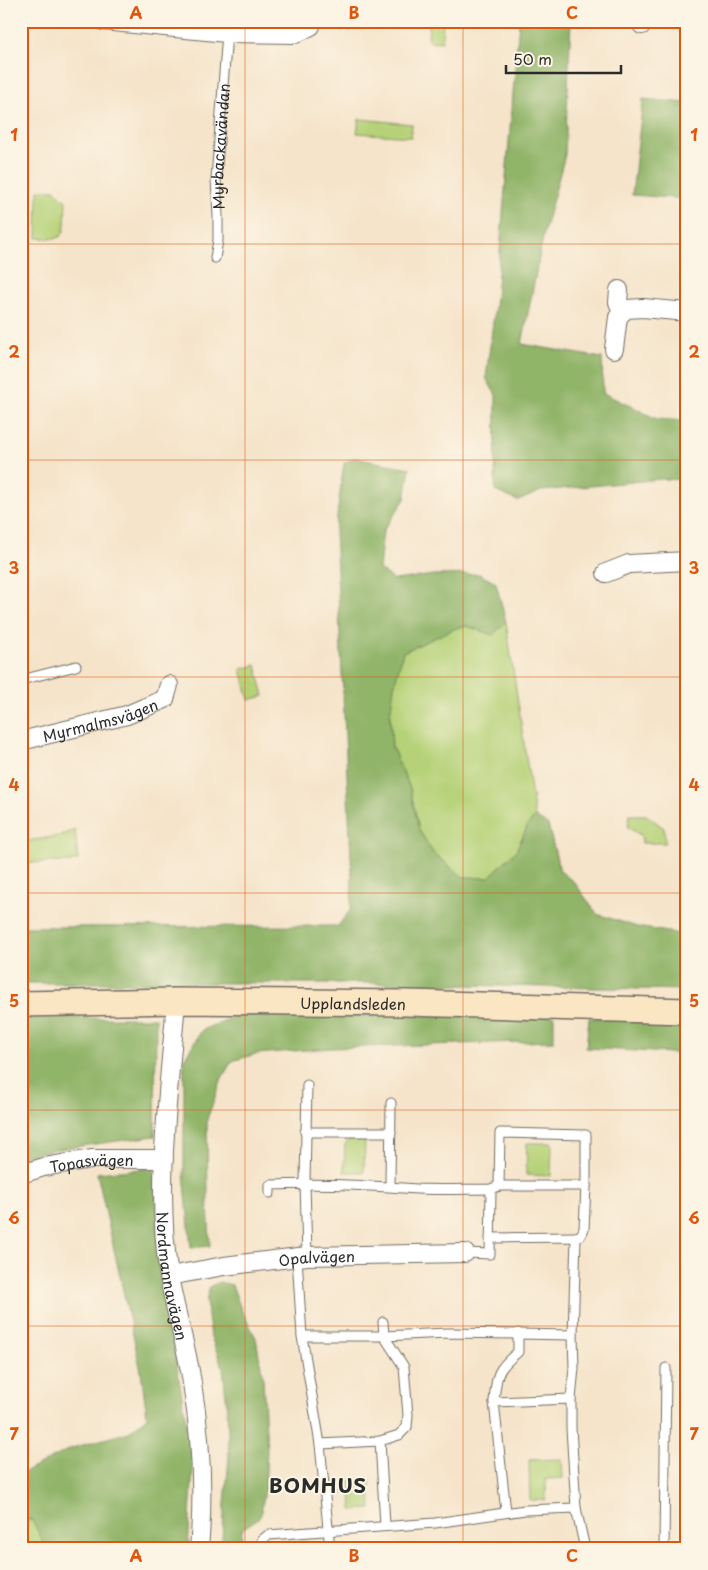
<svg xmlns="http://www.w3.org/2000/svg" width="708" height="1570" viewBox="0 0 708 1570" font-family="'Playpen Sans',sans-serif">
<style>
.green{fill:#b6d278;stroke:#707e52}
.forest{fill:#90b468;stroke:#5e704a}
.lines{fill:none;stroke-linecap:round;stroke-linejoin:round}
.lane-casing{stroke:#726c63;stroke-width:11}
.street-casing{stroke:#726c63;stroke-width:20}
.secondary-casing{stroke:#726c63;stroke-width:28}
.lane{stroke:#fff;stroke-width:9}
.street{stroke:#fff;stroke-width:18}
.secondary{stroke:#fbe6c3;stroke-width:25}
.grid{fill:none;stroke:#df570e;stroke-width:1;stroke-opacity:0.55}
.labels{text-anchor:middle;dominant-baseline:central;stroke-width:4;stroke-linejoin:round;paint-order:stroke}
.street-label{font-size:15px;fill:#2b2b2b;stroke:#fcf5e5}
.district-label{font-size:20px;font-weight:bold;letter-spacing:1px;fill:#2b2b2b;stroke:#fcf5e5}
.neatline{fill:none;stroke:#df570e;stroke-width:2}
.grid-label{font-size:16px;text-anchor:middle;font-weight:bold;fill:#df570e}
</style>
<rect width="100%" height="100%" fill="#fcf5e5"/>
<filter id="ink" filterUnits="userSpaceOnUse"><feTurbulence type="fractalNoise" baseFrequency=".02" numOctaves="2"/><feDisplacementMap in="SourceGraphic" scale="10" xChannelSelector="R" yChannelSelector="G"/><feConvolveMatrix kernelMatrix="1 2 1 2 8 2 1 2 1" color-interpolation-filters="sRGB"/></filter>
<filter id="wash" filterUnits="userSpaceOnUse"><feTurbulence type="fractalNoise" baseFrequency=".0096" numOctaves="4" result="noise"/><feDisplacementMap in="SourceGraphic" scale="20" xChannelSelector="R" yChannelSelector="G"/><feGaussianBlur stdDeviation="1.12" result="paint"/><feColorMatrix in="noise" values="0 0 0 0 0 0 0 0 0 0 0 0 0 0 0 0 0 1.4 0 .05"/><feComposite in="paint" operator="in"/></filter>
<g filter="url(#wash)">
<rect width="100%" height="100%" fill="#f5e4ca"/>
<g class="green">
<path d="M 429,21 L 443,21 L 442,42 L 428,41 Z"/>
<path d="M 359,119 L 412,124 L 411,137 L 357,133 Z"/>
<path d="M 38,190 L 55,190 L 66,201 C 65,208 67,232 61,236 C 55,240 44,238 37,238 Z"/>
<path d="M 21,507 L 24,507 L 25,544 L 21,544 Z"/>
<path d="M 506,622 L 535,817 L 528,825 L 516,851 L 488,878 L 463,877 L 433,853 L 419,830 L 410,788 L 392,747 L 390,716 L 393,687 L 403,652 L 456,628 L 467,626 L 493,635 Z"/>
<path d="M 256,665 L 264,696 L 249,700 L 241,669 Z"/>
<path d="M 629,815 L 646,815 L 664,828 L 665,843 L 642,843 L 641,835 L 628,828 Z"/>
<path d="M 75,830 L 78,860 L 70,862 L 21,863 L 21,842 L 58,836 Z"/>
<path d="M 351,1139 L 365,1139 L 364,1172 L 344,1172 L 345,1144 Z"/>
<path d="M 527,1143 L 552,1143 L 551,1176 L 526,1175 Z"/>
<path d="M 562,1459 L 563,1478 L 546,1479 L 546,1500 L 530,1500 L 529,1460 Z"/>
<path d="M 370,1480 L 371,1509 L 352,1510 L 351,1492 L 332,1492 L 332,1481 Z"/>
<path d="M 37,1519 L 44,1549 L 21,1549 L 21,1522 Z"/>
</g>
<g class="forest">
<path d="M 519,21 L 571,21 L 565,155 L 544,232 L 522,344 L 602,358 L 603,393 L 657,419 L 687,421 L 687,480 L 661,479 L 541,491 L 518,501 L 495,491 L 496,395 L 486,378 L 496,298 Z"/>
<path d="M 21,26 L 28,26 L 28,39 L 21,41 Z"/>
<path d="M 643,99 L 687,103 L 687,199 L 632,195 Z"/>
<path d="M 354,458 L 410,468 L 405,499 L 383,531 L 379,569 L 394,580 L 434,575 L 479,574 L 496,583 L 506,622 L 493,635 L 467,626 L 456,628 L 403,652 L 394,687 L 390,716 L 392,747 L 410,788 L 419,830 L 433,853 L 463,877 L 488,878 L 516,851 L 528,825 L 535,817 L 548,825 L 560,871 L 575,883 L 597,914 L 637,927 L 687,935 L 687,990 L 367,983 L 21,983 L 21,927 L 338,926 L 351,909 L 352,877 L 335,531 L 344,463 Z"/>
<path d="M 238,1015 L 554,1016 L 554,1041 L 332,1048 L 256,1054 L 232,1061 L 222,1078 L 207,1119 L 208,1201 L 210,1246 L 191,1248 L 184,1173 L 184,1059 L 202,1030 Z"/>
<path d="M 21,1018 L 156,1018 L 155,1136 L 51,1150 L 21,1158 Z"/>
<path d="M 589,1018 L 687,1021 L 687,1054 L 586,1048 Z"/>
<path d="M 154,1168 L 161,1266 L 193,1466 L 188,1549 L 42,1549 L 42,1539 L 32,1520 L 21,1518 L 21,1474 L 72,1448 L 129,1432 L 147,1417 L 141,1371 L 97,1173 Z"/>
<path d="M 219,1282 L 232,1285 L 241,1309 L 256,1338 L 263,1379 L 267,1450 L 265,1490 L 260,1517 L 242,1529 L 241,1549 L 223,1549 L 222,1538 L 229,1457 L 227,1408 L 223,1368 L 211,1337 L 206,1302 L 209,1287 Z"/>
</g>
</g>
<g filter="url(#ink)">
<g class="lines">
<defs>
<g id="lane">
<path id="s1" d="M 215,258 L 218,240 L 218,216 L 216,179 L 227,33"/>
<path d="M 21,680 L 76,666"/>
<path d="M 307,1085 L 305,1183 L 307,1256"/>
<path d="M 305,1132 L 391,1132"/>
<path d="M 390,1186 L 391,1103"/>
<path d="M 499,1186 L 500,1133 L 586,1135 L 586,1186"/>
<path d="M 270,1193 L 270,1185 C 319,1183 368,1185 417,1189 C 442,1190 466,1189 491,1189 L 499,1186 L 586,1186 L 584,1229 L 581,1235 L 576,1237"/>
<path d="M 490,1238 L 576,1237 L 573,1335 L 574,1368 L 571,1399 L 571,1428 L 576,1508"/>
<path d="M 465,1253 L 490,1254 L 491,1189"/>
<path d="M 297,1257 L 302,1336 L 320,1444 L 330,1549"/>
<path d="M 302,1336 L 384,1336 L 383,1322"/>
<path d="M 384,1336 L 448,1333 L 573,1335"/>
<path d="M 494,1402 C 496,1375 497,1369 518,1352 L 518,1333"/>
<path d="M 380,1441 L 385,1525"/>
<path d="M 320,1444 L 380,1441 L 399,1435 L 407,1427 L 408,1415 L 404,1367 L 384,1336"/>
<path d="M 506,1512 L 494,1402 L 571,1399"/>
<path d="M 261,1544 L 262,1540 L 268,1535 L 435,1523 L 525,1510 L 576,1508 L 585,1549"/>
<path d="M 664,1549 L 666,1368"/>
</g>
<g id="street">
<path d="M 103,21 L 227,33 L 295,34 L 311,26"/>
<path d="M 642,25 L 643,21"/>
<path d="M 619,290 L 618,302 L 622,312"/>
<path d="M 614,349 L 618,317 L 626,309 L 643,308 L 687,312"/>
<path d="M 606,573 L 629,564 L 687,561"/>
<path id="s2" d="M 21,741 L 127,715 L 165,699 L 169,685"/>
<path id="s3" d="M 176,1001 C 169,1091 155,1186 169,1276 C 175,1312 187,1347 192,1383 C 201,1438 204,1494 199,1549"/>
<path id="s4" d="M 21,1174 L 44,1167 L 91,1159 L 164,1159"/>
<path id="s5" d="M 169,1276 L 224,1266 L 307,1256 L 465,1253"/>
</g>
<g id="secondary">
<path id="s6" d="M 21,1004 L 176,1001 L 407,1003 L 687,1011"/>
</g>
</defs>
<use href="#lane" class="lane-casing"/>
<use href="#street" class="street-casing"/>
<use href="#secondary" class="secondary-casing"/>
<use href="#lane" class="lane"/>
<use href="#street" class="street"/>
<use href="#secondary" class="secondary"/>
</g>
</g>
<path class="grid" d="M 245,21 L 245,1549M 463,21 L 463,1549M 21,244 L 687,244M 21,460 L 687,460M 21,677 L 687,677M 21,893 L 687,893M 21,1110 L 687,1110M 21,1326 L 687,1326"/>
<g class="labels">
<g class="street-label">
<text stroke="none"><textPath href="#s1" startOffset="112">Myrbackavändan</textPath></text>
<text stroke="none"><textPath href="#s2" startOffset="82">Myrmalmsvägen</textPath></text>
<text stroke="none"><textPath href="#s6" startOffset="332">Upplandsleden</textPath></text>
<text stroke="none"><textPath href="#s4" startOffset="72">Topasvägen</textPath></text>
<text stroke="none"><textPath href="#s5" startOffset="149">Opalvägen</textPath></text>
<text stroke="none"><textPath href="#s3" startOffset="276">Nordmannavägen</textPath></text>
</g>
<g class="district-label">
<text x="318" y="1485">BOMHUS</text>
</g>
</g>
<rect width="708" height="1570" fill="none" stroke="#fcf5e5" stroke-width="55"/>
<path d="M506 65v8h115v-8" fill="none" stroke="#2b2b2b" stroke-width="2.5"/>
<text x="513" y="65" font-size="15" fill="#2b2b2b" stroke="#fcf5e5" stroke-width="4" paint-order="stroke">50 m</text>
<rect x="28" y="28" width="652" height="1514" class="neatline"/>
<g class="grid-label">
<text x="136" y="19">A</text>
<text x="354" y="19">B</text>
<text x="572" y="19">C</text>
<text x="14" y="141">1</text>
<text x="694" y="141">1</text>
<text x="14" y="358">2</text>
<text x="694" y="358">2</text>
<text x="14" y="574">3</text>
<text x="694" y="574">3</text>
<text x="14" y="791">4</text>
<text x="694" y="791">4</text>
<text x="14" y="1007">5</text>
<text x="694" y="1007">5</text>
<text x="14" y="1224">6</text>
<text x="694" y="1224">6</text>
<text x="14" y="1440">7</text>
<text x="694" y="1440">7</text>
<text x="136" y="1562">A</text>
<text x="354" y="1562">B</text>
<text x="572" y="1562">C</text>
</g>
</svg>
